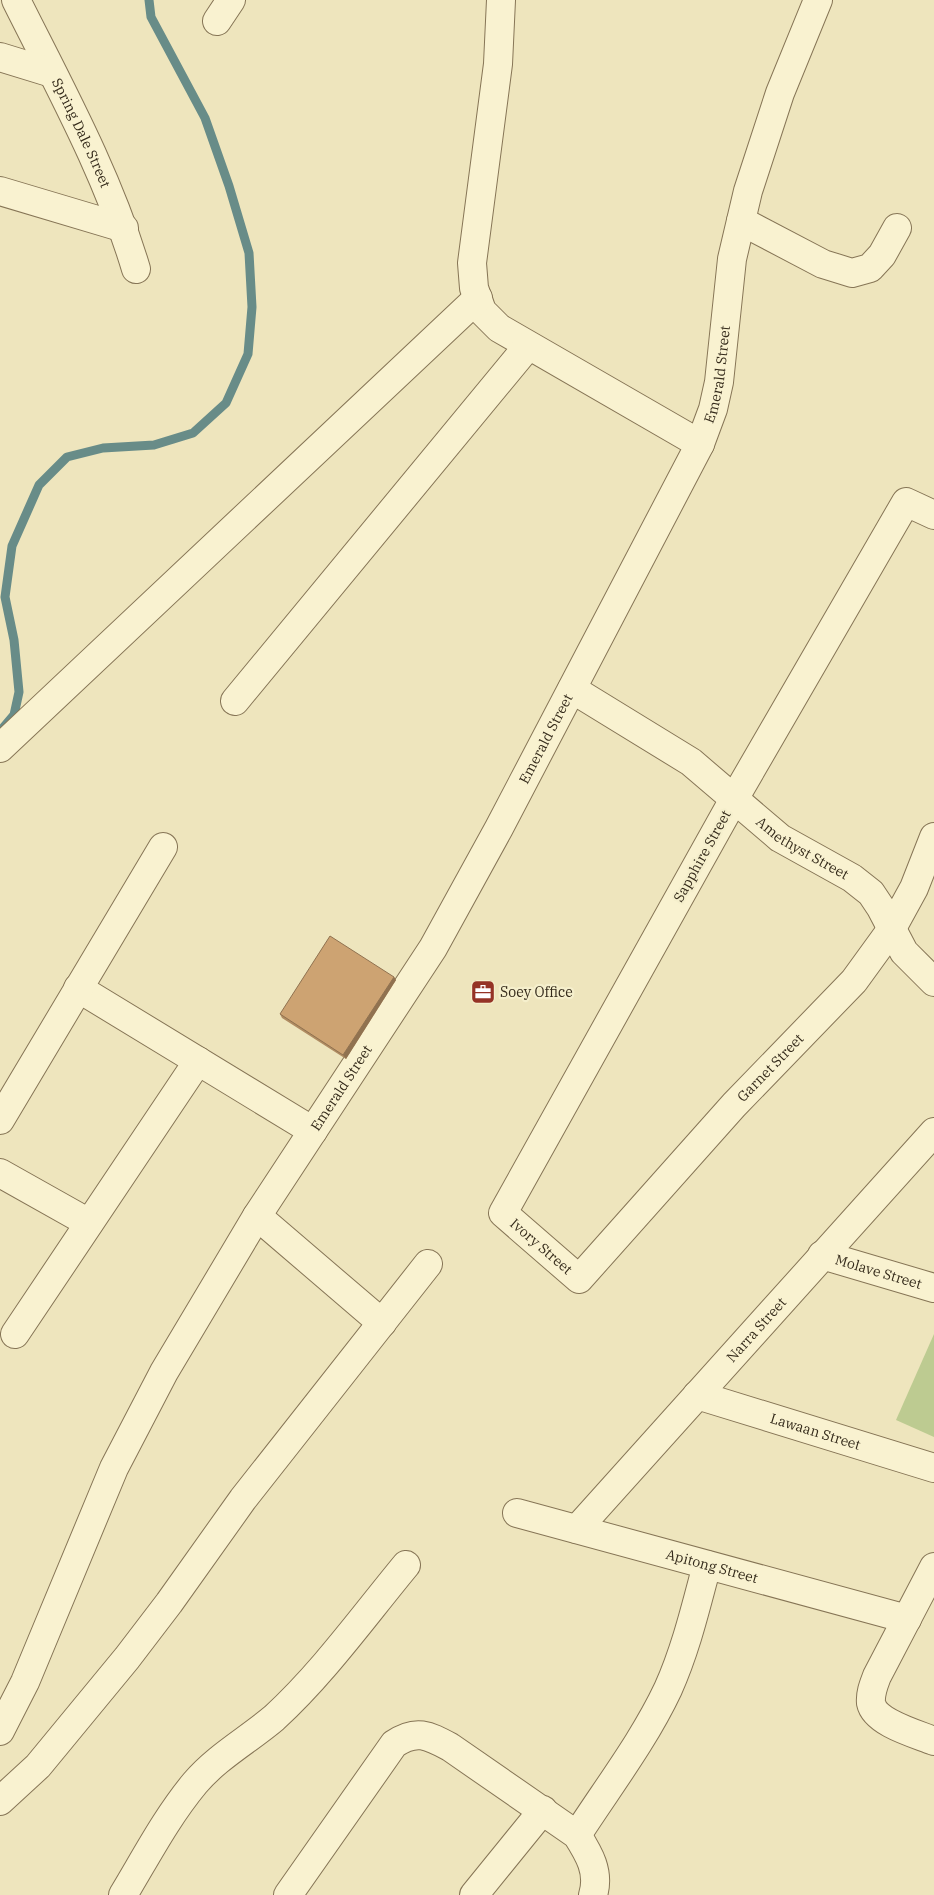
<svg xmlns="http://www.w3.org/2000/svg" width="934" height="1895" viewBox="0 0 934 1895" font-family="'IBM Plex Serif',serif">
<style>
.green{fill:#bdcb91}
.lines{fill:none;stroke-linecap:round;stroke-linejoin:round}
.stream{stroke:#688c88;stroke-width:9}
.minor-casing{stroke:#867556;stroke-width:30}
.minor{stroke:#f9f2d0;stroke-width:28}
.wall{fill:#b08c62}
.shaded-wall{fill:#907250}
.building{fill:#cda372;stroke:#907250}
.labels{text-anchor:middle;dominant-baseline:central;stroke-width:4.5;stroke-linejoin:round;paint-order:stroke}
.street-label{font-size:14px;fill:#352b1b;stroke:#f5efcc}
.poi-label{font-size:14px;fill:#352b1b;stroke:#f5efcc;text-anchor:start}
</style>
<rect width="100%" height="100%" fill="#eee5bd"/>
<path class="green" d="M 934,1334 L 934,1437 L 896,1420 Z"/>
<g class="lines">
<path class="stream" d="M 3,728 L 14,715 L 19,692 L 14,640 L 5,597 L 12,546 L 39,485 L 67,457 L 103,448 L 154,445 L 193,433 L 226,403 L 248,354 L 252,307 L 249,253 L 229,186 L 205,118 L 151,17 L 149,0"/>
<defs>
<g id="minor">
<path id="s1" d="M 16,0 C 60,88 108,175 136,269"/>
<path d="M 501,0 L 498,64 L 472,263 L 474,288 L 482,311 L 499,328 L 700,444"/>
<path d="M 217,21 L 231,0"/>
<path d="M 0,57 L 52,73"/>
<path d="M 0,191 L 124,228"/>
<path d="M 741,221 L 823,264 L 852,273 L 870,268 L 882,255 L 897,228"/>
<path id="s2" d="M 934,515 L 906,502 L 734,799 L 503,1213 L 579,1279 L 734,1105 L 854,981 L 891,930 L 914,888 L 934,837"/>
<path id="s3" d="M 572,689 L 691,762 L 780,838 L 852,878 L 871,893 L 881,908 L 904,952 L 934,982"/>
<path d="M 235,701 L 528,346"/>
<path d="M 0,748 L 478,298"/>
<path d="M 78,988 L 313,1131"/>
<path d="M 0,1120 L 163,847"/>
<path d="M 0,1173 L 89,1223"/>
<path d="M 257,1216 L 382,1323"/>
<path id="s4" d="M 822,1255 L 934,1288"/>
<path d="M 15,1334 L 198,1061"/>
<path id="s5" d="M 697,1395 L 934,1468"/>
<path id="s6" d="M 517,1513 L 907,1619"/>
<path id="s7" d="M 577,1529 L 934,1132"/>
<path d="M 934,1567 L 877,1676 C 874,1684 870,1693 871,1703 C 875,1723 917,1734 934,1741"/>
<path id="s8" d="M 0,1731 L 25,1682 L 114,1468 L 164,1372 L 257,1216 L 433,948 L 499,828 L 700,444 L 713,409 L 719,382 L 732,259 L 748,191 L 780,93 L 818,0"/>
<path d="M 0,1801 L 38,1766 L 127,1658 L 169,1603 L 243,1499 L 428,1264"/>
<path d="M 577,1835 C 608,1787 644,1740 668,1689 C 686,1649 696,1606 707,1565"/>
<path d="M 123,1895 C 146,1857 166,1818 195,1783 C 217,1757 248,1740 274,1718 C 323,1673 363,1617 406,1565"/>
<path d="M 288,1895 L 394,1744 C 416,1729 428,1735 450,1747 L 577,1835 C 589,1854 600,1872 593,1895"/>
<path d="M 474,1895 L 543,1810"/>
</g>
</defs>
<use href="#minor" class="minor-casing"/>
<use href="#minor" class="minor"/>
</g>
<path class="wall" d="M 394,977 L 396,980 L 346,1059 L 282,1018 L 280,1014 Z"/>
<path class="shaded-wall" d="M 394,977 L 396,980 L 346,1059 L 343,1055 Z"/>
<path class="building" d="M 330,936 L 394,977 L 343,1055 L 280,1014 Z"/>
<defs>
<symbol id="office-square" viewBox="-11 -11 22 22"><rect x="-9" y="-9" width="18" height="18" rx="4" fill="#953326" stroke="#f5efcc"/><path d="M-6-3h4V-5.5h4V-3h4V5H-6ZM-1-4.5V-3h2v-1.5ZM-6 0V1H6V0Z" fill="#fff"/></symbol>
</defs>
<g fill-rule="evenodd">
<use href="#office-square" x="469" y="978" width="28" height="28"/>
</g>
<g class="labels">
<g class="street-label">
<text stroke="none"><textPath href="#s1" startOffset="148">Spring Dale Street</textPath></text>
<text stroke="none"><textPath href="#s8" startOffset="1540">Emerald Street</textPath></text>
<text stroke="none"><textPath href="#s8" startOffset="1135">Emerald Street</textPath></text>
<text stroke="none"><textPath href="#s3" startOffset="281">Amethyst Street</textPath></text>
<text transform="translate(702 856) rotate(-61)">Sapphire Street</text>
<text stroke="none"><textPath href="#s2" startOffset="1234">Garnet Street</textPath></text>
<text stroke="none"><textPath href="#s8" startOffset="730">Emerald Street</textPath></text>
<text stroke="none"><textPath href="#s2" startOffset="899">Ivory Street</textPath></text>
<text stroke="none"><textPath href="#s4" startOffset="59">Molave Street</textPath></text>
<text stroke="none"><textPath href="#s7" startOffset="268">Narra Street</textPath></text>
<text stroke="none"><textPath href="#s5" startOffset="124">Lawaan Street</textPath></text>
<text stroke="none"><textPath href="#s6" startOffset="202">Apitong Street</textPath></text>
</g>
<g class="poi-label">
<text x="500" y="992">Soey Office</text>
</g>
</g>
</svg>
